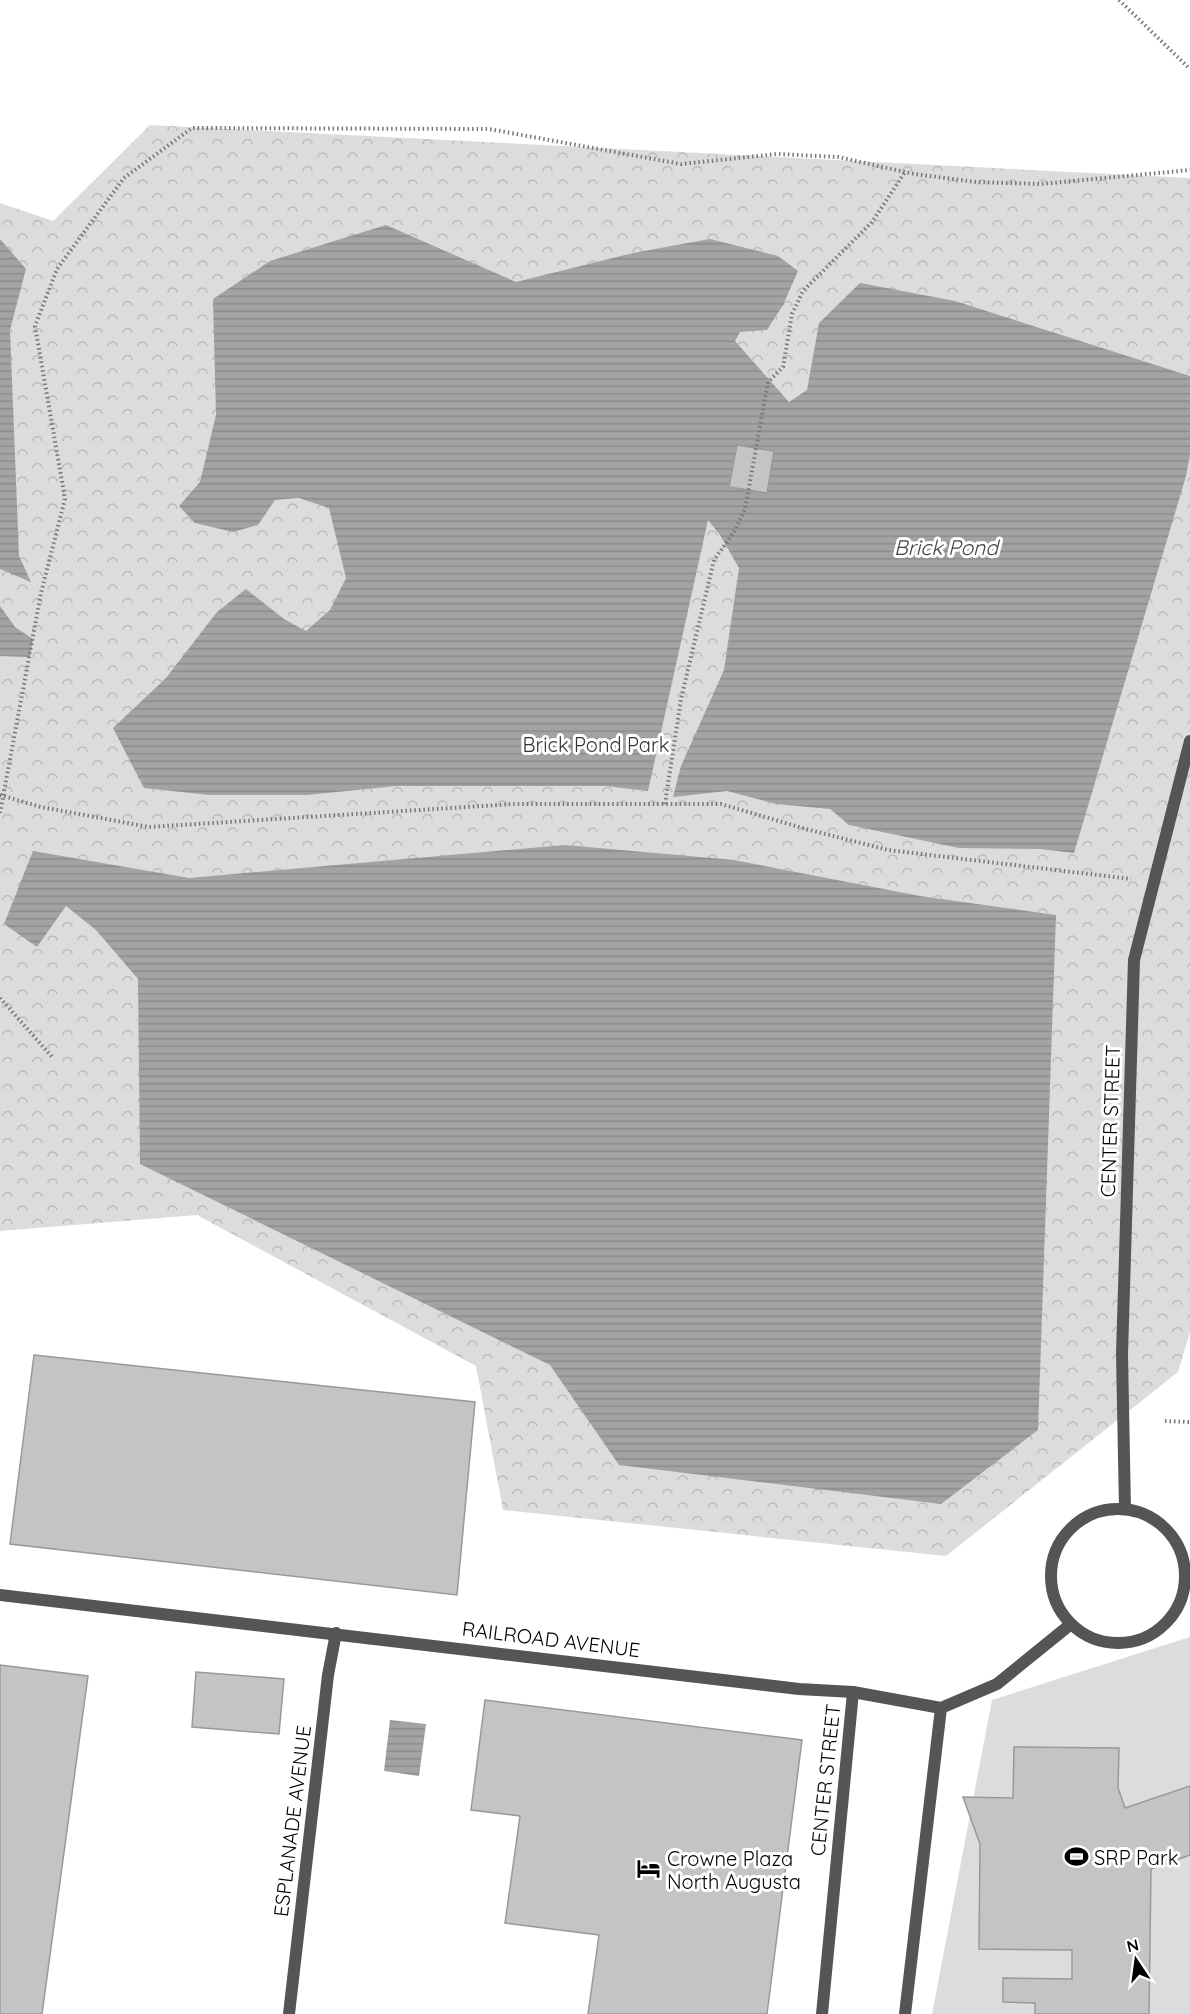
<svg xmlns="http://www.w3.org/2000/svg" width="1190" height="2014" viewBox="0 0 1190 2014" font-family="Quicksand,sans-serif">
<style>
.park{fill:url(#park-crowns)}
.pitch{fill:#dcdcdc}
.water{fill:url(#water-rules)}
.building{fill:#c4c4c4;stroke:#999;stroke-width:1.5}
.lines{fill:none;stroke-linecap:round;stroke-linejoin:round}
.path{stroke:#777;stroke-width:4;stroke-dasharray:1.5 3;stroke-linecap:butt}
.street{stroke:#555;stroke-width:12}
.labels{text-anchor:middle;dominant-baseline:central;stroke-width:6;stroke-linejoin:round;paint-order:stroke}
.park-label{font-size:20px;fill:#333;stroke:#fff}
.street-label{font-size:20px;fill:#000;stroke:#fff}
.poi-label{font-size:20px;fill:#000;stroke:#fff;text-anchor:start}
.water-label{font-size:21px;font-style:italic;fill:#444;stroke:#fff}
</style>
<defs>
<pattern id="park-crowns" width="20" height="18" patternUnits="userSpaceOnUse" patternTransform="scale(1.5)"><rect width="20" height="18" fill="#dcdcdc"/><path d="M2 6a3 3 0 1 1 6 0M12 15a3 3 0 1 1 6 0" fill="none" stroke="#bbb"/></pattern>
<pattern id="water-rules" width="6" height="5" patternUnits="userSpaceOnUse" patternTransform="scale(1.5)"><rect width="6" height="5" fill="#a3a3a3"/><path d="M0 2.5h6" fill="none" stroke="#8b8b8b"/></pattern>
</defs>
<rect width="100%" height="100%" fill="#fff"/>
<path class="park" d="M 150,125 L 1190,178 L 1190,1332 L 1178,1372 L 946,1556 L 503,1510 L 476,1366 L 197,1215 L 0,1231 L 0,203 L 53,221 Z"/>
<path class="pitch" d="M 1190,1637 L 1190,2014 L 932,2014 L 992,1700 Z"/>
<g class="water">
<path d="M 386,225 L 516,282 L 633,253 L 710,239 L 778,256 L 798,271 L 783,305 L 767,330 L 740,332 L 735,341 L 789,402 L 807,390 L 819,323 L 860,283 L 955,301 L 1190,376 L 1190,455 L 1186,476 L 1074,853 L 1040,849 L 959,848 L 849,825 L 830,809 L 776,804 L 727,791 L 673,797 L 681,766 L 724,670 L 739,568 L 720,535 L 708,520 L 648,791 L 605,786 L 396,786 L 307,795 L 209,795 L 144,788 L 113,728 L 166,678 L 217,612 L 246,589 L 284,619 L 306,631 L 330,610 L 346,578 L 329,508 L 299,498 L 275,500 L 258,525 L 233,532 L 195,523 L 179,506 L 200,482 L 216,415 L 213,299 L 270,261 Z"/>
<path d="M 0,239 L 26,269 L 10,330 L 19,556 L 31,582 L 0,569 Z"/>
<path d="M 0,606 L 15,627 L 33,639 L 30,657 L 0,656 Z"/>
<path d="M 565,845 L 734,860 L 920,896 L 1056,915 L 1038,1430 L 941,1504 L 619,1465 L 550,1365 L 140,1164 L 138,979 L 96,930 L 66,906 L 37,947 L 4,924 L 33,851 L 189,878 Z"/>
<path d="M 390,1720 L 426,1724 L 419,1776 L 384,1771 Z"/>
</g>
<g class="building">
<path d="M 737,445 L 774,451 L 767,493 L 729,487 Z"/>
<path d="M 34,1355 L 475,1402 L 457,1595 L 10,1544 Z"/>
<path d="M 0,1665 L 88,1676 L 42,2014 L 0,2014 Z"/>
<path d="M 196,1672 L 284,1679 L 279,1734 L 192,1727 Z"/>
<path d="M 485,1700 L 802,1740 L 767,2014 L 588,2014 L 599,1935 L 505,1923 L 520,1816 L 471,1810 Z"/>
<path d="M 1014,1747 L 1119,1748 L 1118,1788 L 1125,1808 L 1190,1786 L 1190,1855 L 1151,1869 L 1149,2014 L 1035,2014 L 1035,2003 L 1003,2002 L 1003,1978 L 1072,1979 L 1072,1950 L 979,1949 L 980,1844 L 963,1797 L 1013,1798 Z"/>
</g>
<g class="lines">
<g class="path">
<path d="M 1119,0 L 1190,69"/>
<path d="M 0,795 L 41,807 L 149,827 L 514,804 L 721,804 L 806,829 L 888,850 L 1131,879"/>
<path d="M 665,804 L 681,699 L 714,560 L 734,532 L 745,509 L 768,382 L 783,367 L 792,314 L 803,291 L 872,222 L 905,172"/>
<path d="M 0,813 L 41,593 L 65,499 L 35,326 L 57,269 L 124,178 L 192,128 L 489,129 L 681,164 L 777,154 L 838,157 L 914,174 L 976,182 L 1041,184 L 1190,170"/>
<path d="M 0,998 L 53,1058"/>
<path d="M 1165,1421 L 1190,1422 L 1190,1420"/>
</g>
<g class="street">
<circle cx="1118" cy="1576" r="67"/>
<path d="M 1125,1509 L 1122,1354 L 1134,960 L 1190,741"/>
<path d="M 0,1595 L 799,1689 L 853,1692 L 941,1708 L 997,1684 L 1071,1624"/>
<path d="M 289,2014 L 328,1675 L 336,1633"/>
<path d="M 822,2014 L 853,1692"/>
<path d="M 905,2014 L 941,1708"/>
</g>
</g>
<defs>
<symbol id="stadium-bare" viewBox="-9 -9 18 18"><path d="M0-5a6.5 5 0 1 0 0 10a6.5 5 0 1 0 0-10ZM-3.5-1.8h7v3.6h-7Z" fill="#000" stroke="#fff" stroke-width="2.5" paint-order="stroke"/></symbol>
<symbol id="hotel-bare" viewBox="-9 -9 18 18"><path d="M-6-4.5h1.5V1H6V5H4.5V3h-9V5H-6ZM-4 0a1.8 1.8 0 1 1 3.6 0ZM.5 0V-2.5h3Q6-2.5 6 0Z" fill="#000" stroke="#fff" stroke-width="2.5" paint-order="stroke"/></symbol>
</defs>
<g fill-rule="evenodd">
<use href="#stadium-bare" x="1060" y="1840" width="33" height="33"/>
<use href="#hotel-bare" x="632" y="1852" width="33" height="33"/>
</g>
<g class="labels">
<g class="park-label">
<text x="596" y="744">Brick Pond Park</text>
</g>
<g class="street-label">
<text transform="translate(1110 1121) rotate(-88)">CENTER STREET</text>
<text transform="translate(551 1639) rotate(7)">RAILROAD AVENUE</text>
<text transform="translate(825 1780) rotate(-84)">CENTER STREET</text>
<text transform="translate(292 1821) rotate(-83)">ESPLANADE AVENUE</text>
</g>
<g class="poi-label">
<text x="1094" y="1857">SRP Park</text>
<text x="667" y="1858">Crowne Plaza<tspan x="667" dy="23">North Augusta</tspan></text>
</g>
<g class="water-label">
<text x="946" y="547">Brick Pond</text>
</g>
</g>
<g transform="translate(1136 1960) rotate(347)" stroke="#ffffff" stroke-width="4.5" paint-order="stroke">
<path d="M0-4.5L10 22L0 15L-10 22Z" fill="#000000"/>
<text y="-9" font-size="16" font-weight="bold" text-anchor="middle" fill="#000000">N</text>
</g>
</svg>
